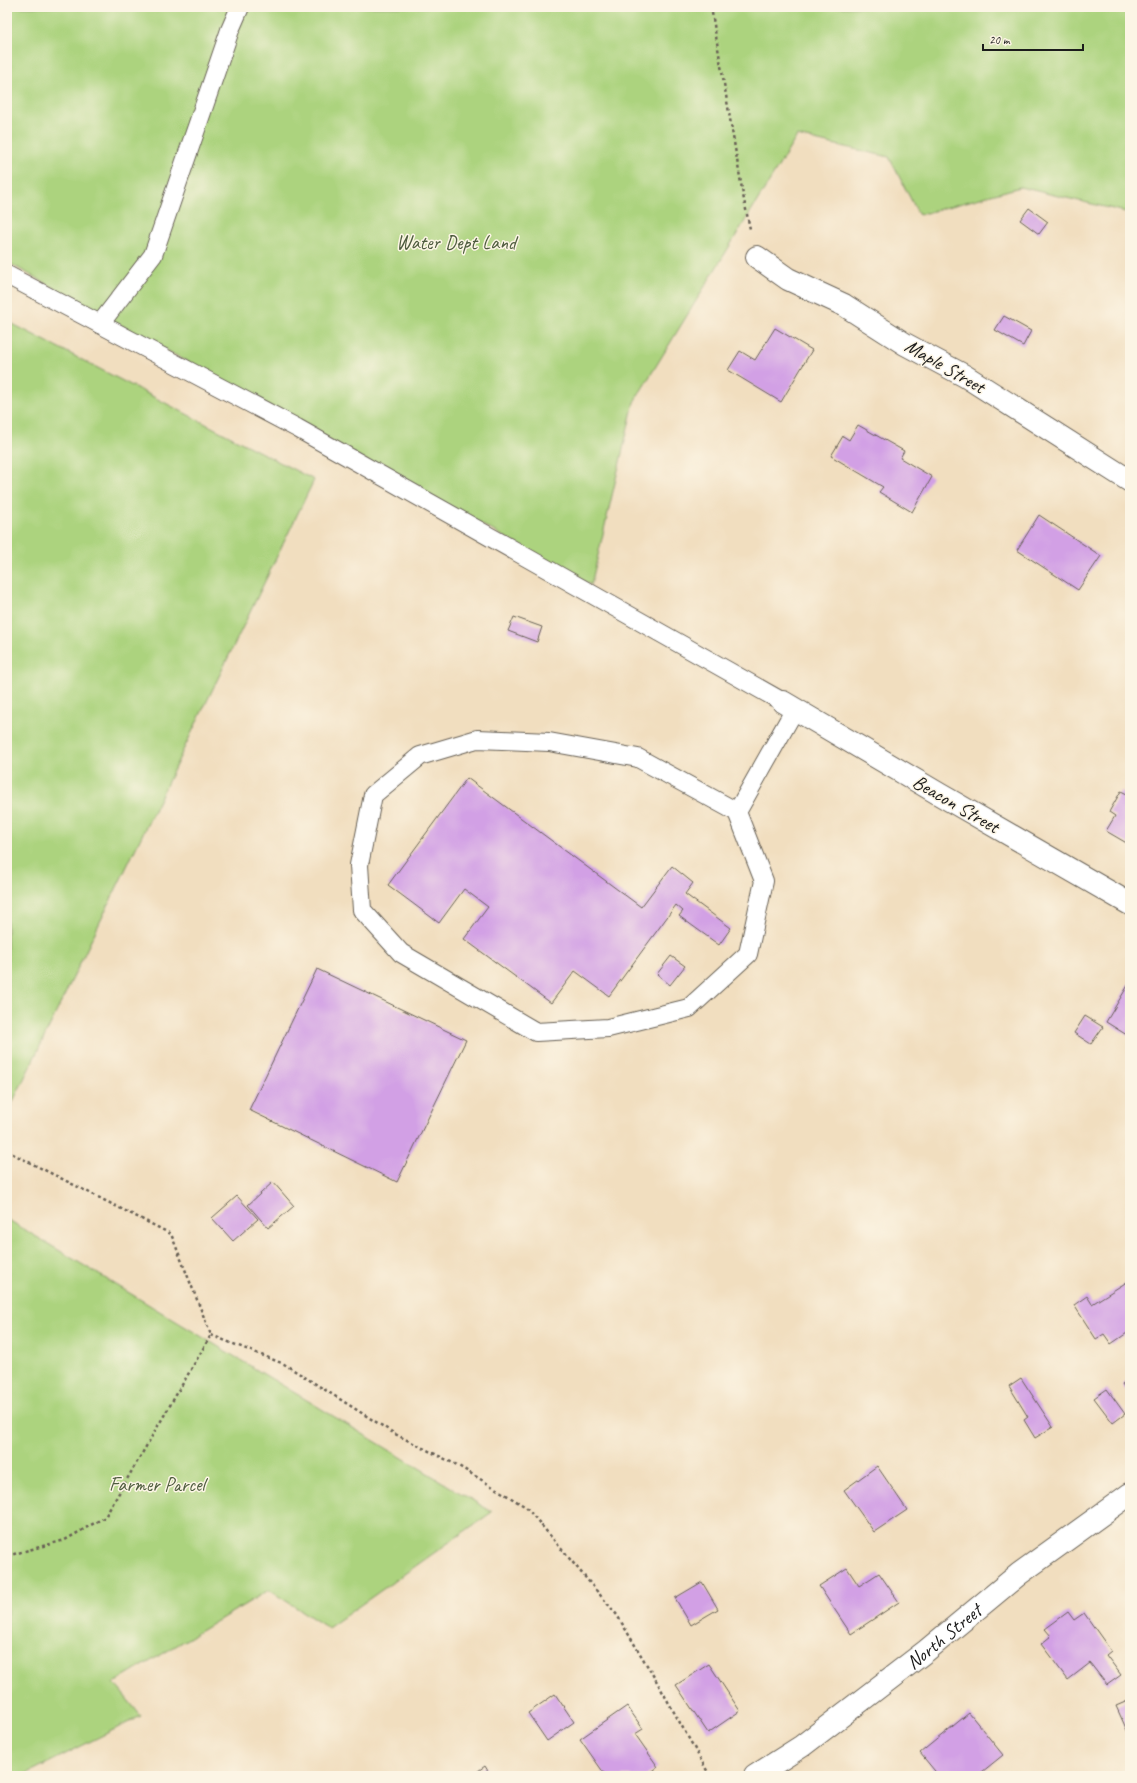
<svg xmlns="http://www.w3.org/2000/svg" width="1137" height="1783" viewBox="0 0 1137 1783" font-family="Caveat,sans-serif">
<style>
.green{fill:#acd37e;stroke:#64784d}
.building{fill:#d2a0e5}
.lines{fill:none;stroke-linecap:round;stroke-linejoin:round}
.service-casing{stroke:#676055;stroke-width:20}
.minor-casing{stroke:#676055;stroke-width:24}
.secondary-casing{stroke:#676055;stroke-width:24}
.path{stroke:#676055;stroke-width:2.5;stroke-dasharray:3 3;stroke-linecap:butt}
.service{stroke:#fff;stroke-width:18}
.minor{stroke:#fff;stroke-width:22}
.secondary{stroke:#fff;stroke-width:22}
.labels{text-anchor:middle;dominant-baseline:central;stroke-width:3;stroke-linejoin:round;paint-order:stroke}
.park-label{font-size:20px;fill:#4e5c3e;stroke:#fcf5e5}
.street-label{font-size:20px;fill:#1c1c1c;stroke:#fcf5e5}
</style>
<rect width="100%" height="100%" fill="#fcf5e5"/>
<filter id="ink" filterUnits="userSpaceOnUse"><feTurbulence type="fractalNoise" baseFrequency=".025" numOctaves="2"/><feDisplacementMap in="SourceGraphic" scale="8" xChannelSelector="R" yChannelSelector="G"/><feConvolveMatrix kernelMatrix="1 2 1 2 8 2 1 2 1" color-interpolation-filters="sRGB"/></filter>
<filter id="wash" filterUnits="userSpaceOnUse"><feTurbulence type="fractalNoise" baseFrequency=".012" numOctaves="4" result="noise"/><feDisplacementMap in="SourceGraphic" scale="16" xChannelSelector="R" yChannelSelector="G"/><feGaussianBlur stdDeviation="0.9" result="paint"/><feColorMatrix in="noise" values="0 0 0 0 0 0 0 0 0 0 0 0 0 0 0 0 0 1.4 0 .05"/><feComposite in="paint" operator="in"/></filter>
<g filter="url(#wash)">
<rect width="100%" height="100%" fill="#f1debf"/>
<g class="green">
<path d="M 7,7 L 1130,7 L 1130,213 L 1020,187 L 919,215 L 889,157 L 797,136 L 634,402 L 591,585 L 7,262 Z"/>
<path d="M 7,321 L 314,480 L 7,1114 Z"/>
<path d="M 7,1219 L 492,1512 L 328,1628 L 269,1590 L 114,1683 L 141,1716 L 22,1776 L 7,1776 Z"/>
</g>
<g id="blocks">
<g class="building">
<path d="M 1029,208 L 1048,222 L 1039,234 L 1020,220 Z"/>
<path d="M 1004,316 L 1031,331 L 1023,346 L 995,330 Z"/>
<path d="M 775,328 L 812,350 L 781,402 L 728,370 L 740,351 L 755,360 Z"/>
<path d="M 858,425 L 904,451 L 900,458 L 932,477 L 912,512 L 879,492 L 883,487 L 831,456 L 843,436 L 849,440 Z"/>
<path d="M 1039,515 L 1101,556 L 1078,590 L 1017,550 Z"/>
<path d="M 514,617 L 542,627 L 537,642 L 508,631 Z"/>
<path d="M 467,778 L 641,907 L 672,866 L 693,883 L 685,894 L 731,928 L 719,945 L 679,916 L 683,911 L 676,905 L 609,996 L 575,971 L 551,1003 L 464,939 L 488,907 L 464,889 L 439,923 L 388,885 Z"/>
<path d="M 1121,791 L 1129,795 L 1130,794 L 1130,845 L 1106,831 L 1115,816 L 1109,812 Z"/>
<path d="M 671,956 L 685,966 L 670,985 L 657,974 Z"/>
<path d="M 317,969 L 466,1040 L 397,1182 L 249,1110 Z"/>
<path d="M 1130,982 L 1130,1037 L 1106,1022 Z"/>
<path d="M 1085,1016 L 1103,1027 L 1091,1044 L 1074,1033 Z"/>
<path d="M 273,1182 L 294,1206 L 268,1228 L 248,1205 Z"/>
<path d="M 237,1196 L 258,1219 L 233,1241 L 212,1218 Z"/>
<path d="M 1130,1280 L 1130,1331 L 1111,1344 L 1104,1334 L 1096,1339 L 1074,1305 L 1087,1296 L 1092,1304 Z"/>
<path d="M 1021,1378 L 1053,1427 L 1035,1438 L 1024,1420 L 1028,1417 L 1009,1386 Z"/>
<path d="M 1130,1378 L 1130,1395 L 1122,1384 Z"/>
<path d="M 1107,1389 L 1125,1414 L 1113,1423 L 1094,1398 Z"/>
<path d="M 877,1466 L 907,1510 L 874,1532 L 844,1490 Z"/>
<path d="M 847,1568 L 859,1586 L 879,1573 L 899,1602 L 851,1634 L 819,1586 Z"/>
<path d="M 702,1582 L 718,1609 L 691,1625 L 675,1598 Z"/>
<path d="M 1068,1612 L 1074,1620 L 1084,1613 L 1111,1651 L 1106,1655 L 1121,1675 L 1107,1685 L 1090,1663 L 1068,1680 L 1041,1644 L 1051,1636 L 1045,1629 Z"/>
<path d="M 709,1664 L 740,1711 L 708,1733 L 676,1685 Z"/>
<path d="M 555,1694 L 574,1722 L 547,1741 L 528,1713 Z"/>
<path d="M 1130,1700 L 1130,1734 L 1129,1735 L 1116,1706 Z"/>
<path d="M 627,1706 L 643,1729 L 635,1734 L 658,1767 L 646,1776 L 606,1776 L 580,1739 Z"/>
<path d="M 969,1713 L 1003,1755 L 977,1776 L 939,1776 L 920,1753 Z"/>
<path d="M 485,1766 L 491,1776 L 471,1776 Z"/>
</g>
</g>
</g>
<g filter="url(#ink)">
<use href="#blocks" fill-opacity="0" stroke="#676055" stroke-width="1"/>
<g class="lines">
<defs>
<g id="service">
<path d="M 7,275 L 297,428 L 783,702"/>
<path d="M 100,324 L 153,255 L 230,30 L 240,7"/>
<path d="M 737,812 L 638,758 L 549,742 L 477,739 L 420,756 L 373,795 L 359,865 L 362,910 L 401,953 L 536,1032 L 608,1028 L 689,1008 L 748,954 L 764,881 L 737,812 L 795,709"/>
</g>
<g id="minor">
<path d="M 757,257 L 788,279 L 844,305 L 905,344 L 965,376 L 1130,481"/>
<path d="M 783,702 L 939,794 L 1130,904"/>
</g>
<g id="secondary">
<path id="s1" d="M 755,1776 L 802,1746 L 926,1651 L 1019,1574 L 1130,1494"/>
</g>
</defs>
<use href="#service" class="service-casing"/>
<use href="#minor" class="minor-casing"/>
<use href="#secondary" class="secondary-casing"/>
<g class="path">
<path d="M 711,7 L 743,195 L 750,229"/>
<path d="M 7,1151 L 171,1234 L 211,1335 L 105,1517 L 65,1540 L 7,1556"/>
<path d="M 211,1335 L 284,1364 L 395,1434 L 457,1465 L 526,1507 L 617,1615 L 657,1682 L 710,1776"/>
</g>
<use href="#service" class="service"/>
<use href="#minor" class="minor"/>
<use href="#secondary" class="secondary"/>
</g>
</g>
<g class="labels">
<g class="park-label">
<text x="456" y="242">Water Dept Land</text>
<text x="157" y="1484">Farmer Parcel</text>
</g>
<g class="street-label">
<text transform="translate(945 366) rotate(30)">Maple Street</text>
<text transform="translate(956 804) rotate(30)">Beacon Street</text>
<text stroke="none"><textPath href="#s1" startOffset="235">North Street</textPath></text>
</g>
</g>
<rect width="1137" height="1783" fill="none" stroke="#fcf5e5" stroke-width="24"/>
<path d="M983 44v6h100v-6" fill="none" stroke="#1c1c1c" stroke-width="2"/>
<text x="989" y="44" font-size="12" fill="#1c1c1c" stroke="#fcf5e5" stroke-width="3" paint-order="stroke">20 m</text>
</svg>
